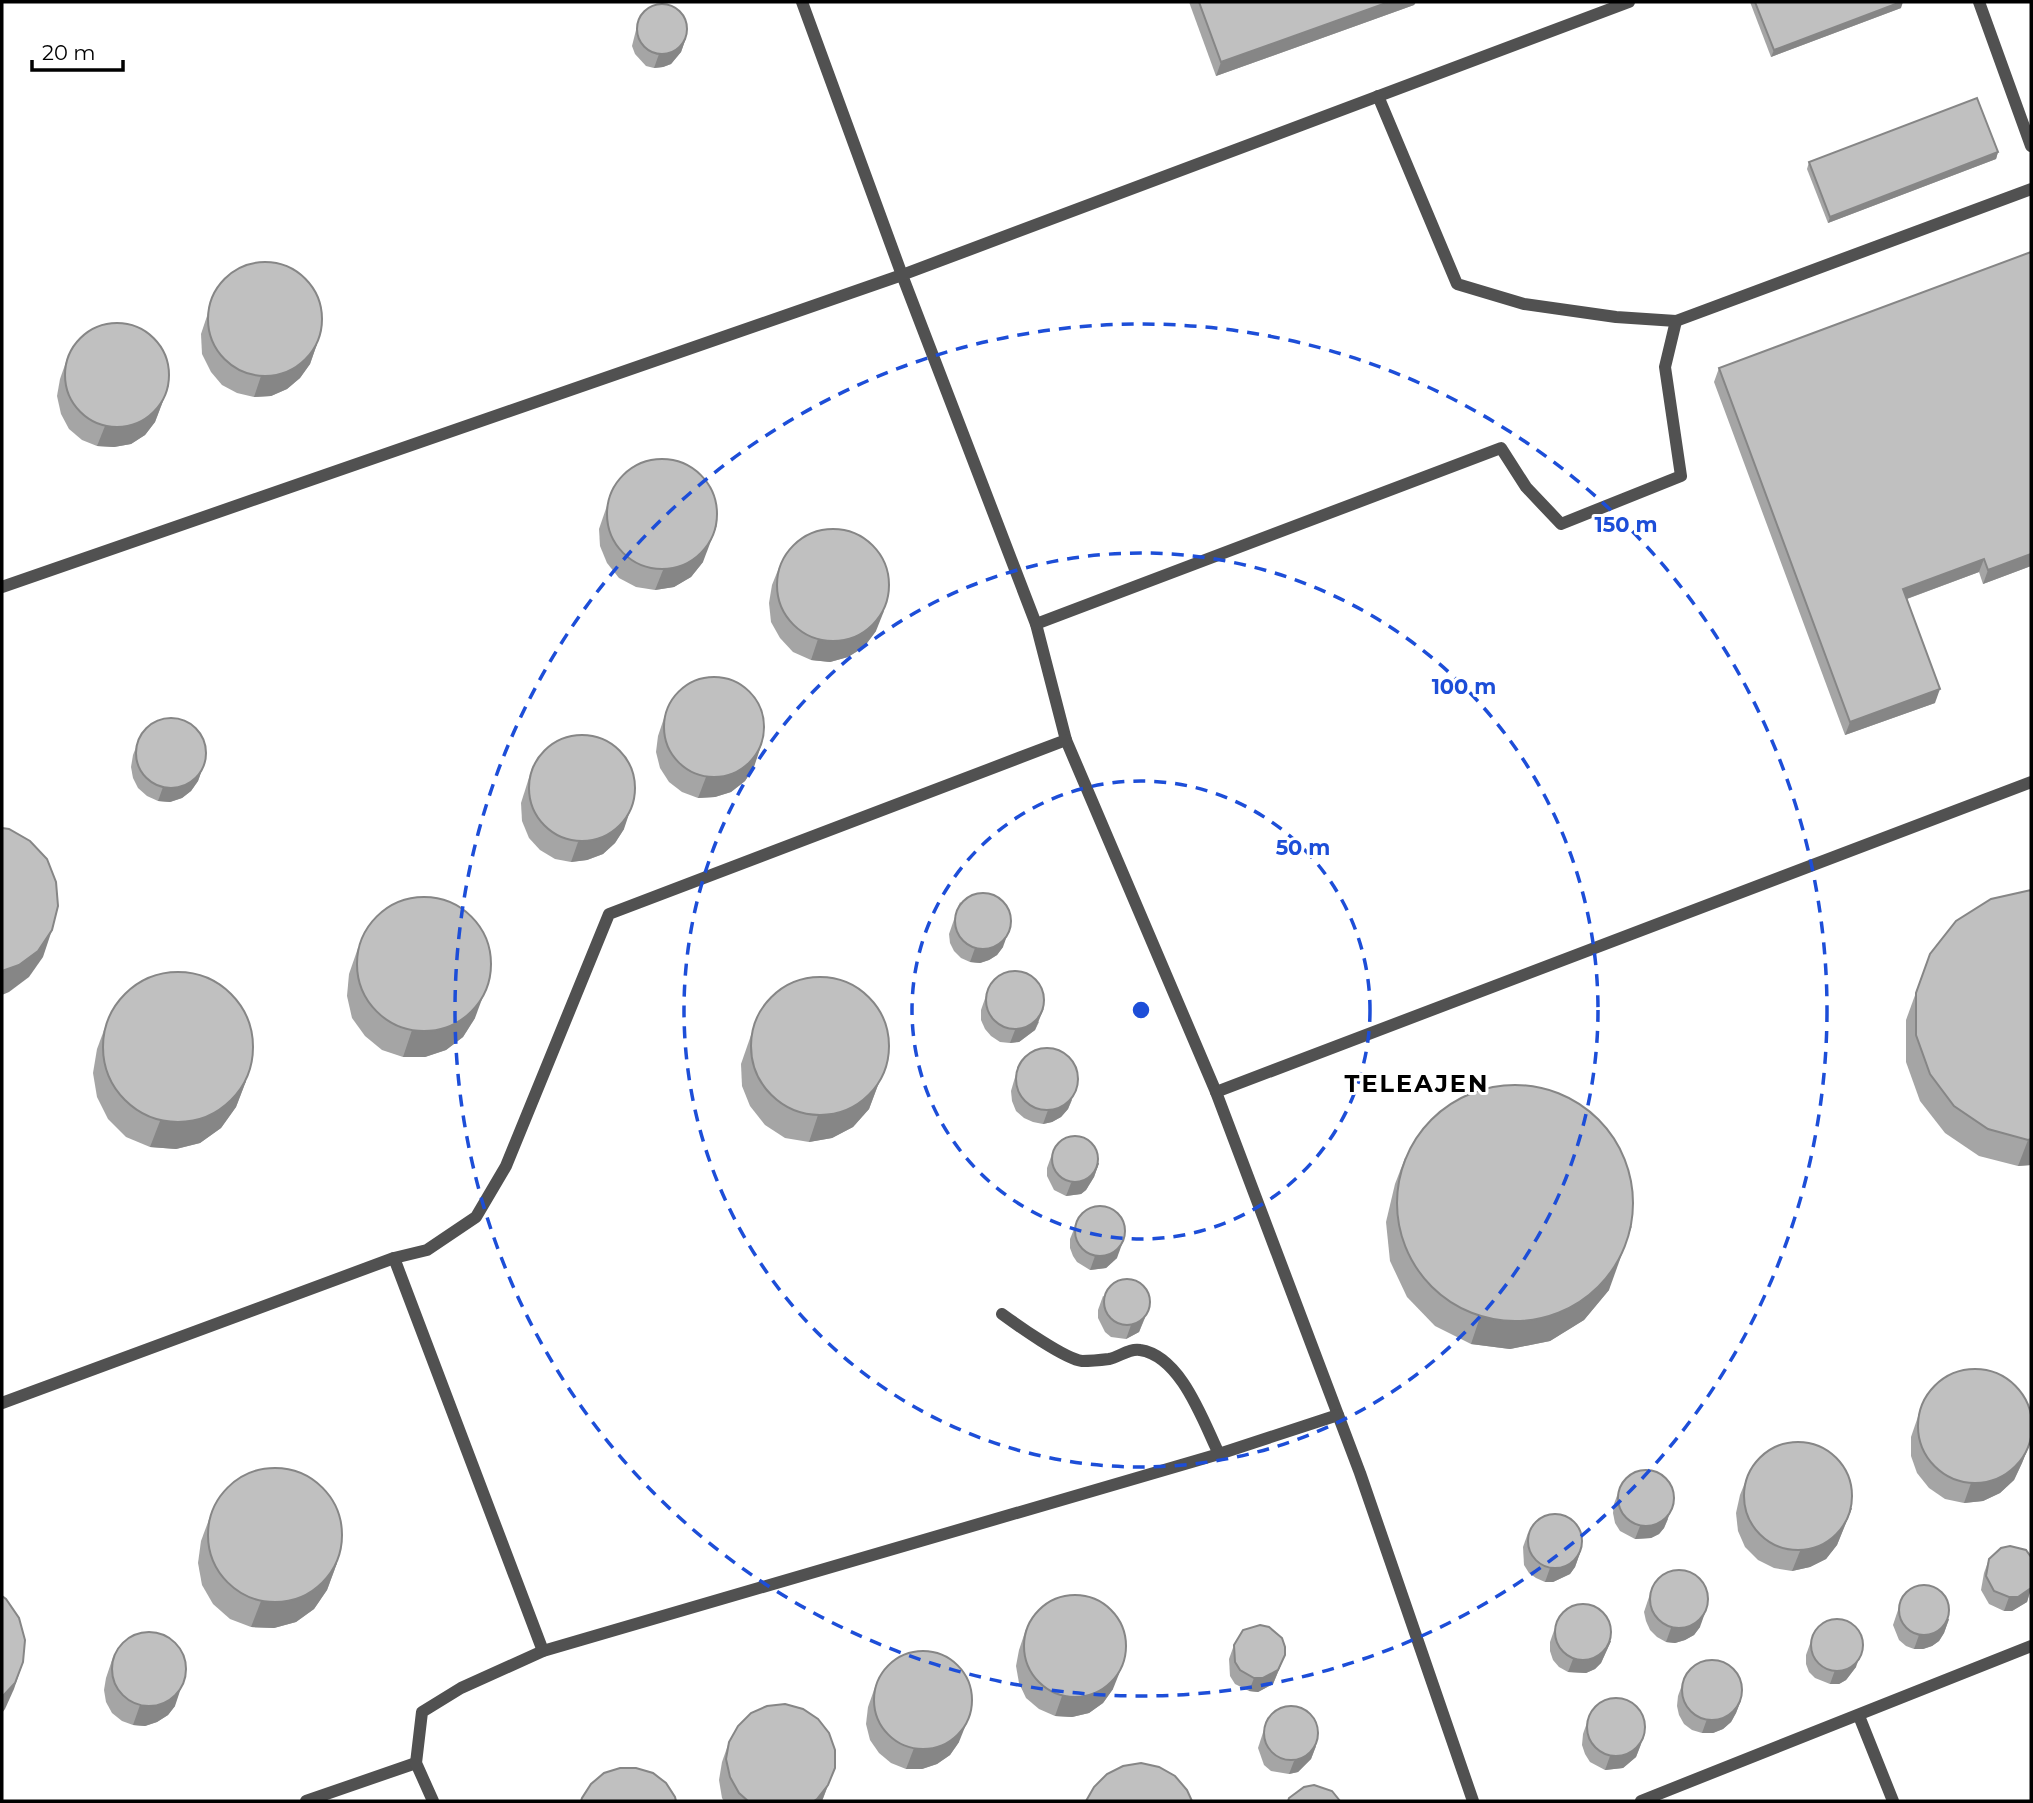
<svg xmlns="http://www.w3.org/2000/svg" width="2033" height="1803" viewBox="0 0 2033 1803" font-family="Montserrat,sans-serif">
<style>
.lines{fill:none;stroke-linecap:round;stroke-linejoin:round}
.service{stroke:#515151;stroke-width:12}
.wall{fill:#a5a5a5}
.shaded-wall{fill:#868686}
.building{fill:#c0c0c0;stroke:#868686;stroke-width:2}
.ring{fill:none;stroke:#1d4ed8;stroke-width:3.5;stroke-dasharray:12 9}
.labels{text-anchor:middle;dominant-baseline:central;stroke-width:6;stroke-linejoin:round;paint-order:stroke}
.district-label{font-size:24px;font-weight:bold;letter-spacing:2px;fill:#000;stroke:#fff}
.centre{fill:#1d4ed8;stroke:#fff;stroke-width:3.5}
.ring-label{font-size:21px;text-anchor:middle;font-weight:bold;fill:#1d4ed8;stroke:#fff;stroke-width:6;stroke-linejoin:round;paint-order:stroke}
</style>
<rect width="100%" height="100%" fill="#fff"/>
<g class="lines">
<g class="service">
<path d="M 802,2 L 902,275 L 1036,624 L 1066,740 L 1216,1092 L 1360,1473 L 1473,1801"/>
<path d="M 1979,2 L 2031,146"/>
<path d="M 1378,96 L 1457,284 L 1524,304 L 1616,317 L 1676,321 L 2031,189"/>
<path d="M 2,587 L 902,275 L 1629,2"/>
<path d="M 1036,624 L 1501,448 L 1526,487 L 1561,524 L 1681,476 L 1665,367 L 1676,321"/>
<path d="M 1216,1092 L 2031,782"/>
<path d="M 394,1258 L 543,1651"/>
<path d="M 1002,1314 C 1017,1325 1065,1359 1082,1361 C 1090,1361 1101,1360 1109,1359 C 1119,1357 1130,1348 1140,1350 C 1181,1356 1203,1421 1219,1454"/>
<path d="M 2,1403 L 394,1258 L 427,1250 L 476,1217 L 506,1166 L 609,914 L 1066,740"/>
<path d="M 1859,1716 L 1893,1801"/>
<path d="M 306,1801 L 416,1763"/>
<path d="M 433,1801 L 416,1763 L 422,1712 L 461,1688 L 543,1651 L 1219,1454 L 1338,1415"/>
<path d="M 1641,1801 L 2031,1646"/>
</g>
</g>
<g class="wall">
<path d="M 1189,2 L 1416,2 L 1414,5 L 1216,76 Z"/>
<path d="M 1750,2 L 1901,2 L 1901,8 L 1771,57 Z"/>
<path d="M 641,16 L 686,38 L 681,52 L 671,64 L 663,67 L 654,68 L 646,66 L 635,54 L 632,46 L 636,30 Z"/>
<path d="M 1998,152 L 1996,159 L 1828,223 L 1807,169 L 1809,162 Z"/>
<path d="M 214,295 L 317,344 L 310,364 L 300,378 L 287,389 L 271,396 L 254,397 L 237,393 L 222,385 L 211,372 L 202,354 L 201,334 Z"/>
<path d="M 67,359 L 169,385 L 155,422 L 145,435 L 131,444 L 114,447 L 97,446 L 82,440 L 69,429 L 61,414 L 57,396 L 60,379 Z"/>
<path d="M 1719,368 L 2031,566 L 1983,584 L 1979,572 L 1907,599 L 1935,703 L 1845,735 L 1714,382 Z"/>
<path d="M 612,491 L 703,562 L 691,577 L 674,587 L 655,590 L 636,587 L 619,578 L 607,563 L 600,546 L 599,529 Z"/>
<path d="M 780,565 L 876,631 L 864,647 L 848,657 L 830,662 L 811,660 L 793,652 L 780,638 L 771,622 L 769,603 L 772,585 Z"/>
<path d="M 665,715 L 754,767 L 745,781 L 731,792 L 715,797 L 698,798 L 682,792 L 669,782 L 660,768 L 656,752 L 658,736 Z"/>
<path d="M 138,742 L 203,767 L 198,781 L 191,791 L 182,798 L 170,802 L 158,801 L 147,796 L 138,788 L 133,778 L 131,767 L 133,755 Z"/>
<path d="M 533,765 L 624,829 L 615,843 L 603,854 L 587,860 L 571,862 L 555,859 L 540,850 L 529,838 L 522,821 L 521,803 Z"/>
<path d="M 2031,890 L 2031,1165 L 2018,1166 L 1979,1156 L 1945,1133 L 1920,1101 L 1906,1062 L 1906,1020 L 1930,954 Z"/>
<path d="M 960,902 L 1003,947 L 997,955 L 989,960 L 980,963 L 970,962 L 961,958 L 954,951 L 950,943 L 949,934 Z"/>
<path d="M 358,948 L 475,1018 L 463,1037 L 446,1050 L 425,1057 L 403,1057 L 382,1050 L 365,1036 L 352,1018 L 347,996 L 349,974 Z"/>
<path d="M 989,987 L 1039,1022 L 1035,1030 L 1019,1042 L 1010,1043 L 1000,1042 L 991,1036 L 985,1029 L 981,1020 L 981,1010 Z"/>
<path d="M 758,1015 L 887,1061 L 869,1109 L 853,1127 L 832,1138 L 809,1142 L 785,1138 L 765,1125 L 750,1106 L 742,1086 L 741,1064 Z"/>
<path d="M 107,1022 L 246,1081 L 236,1107 L 221,1128 L 200,1143 L 176,1149 L 150,1147 L 126,1137 L 108,1119 L 97,1097 L 93,1073 L 97,1049 Z"/>
<path d="M 1018,1067 L 1072,1100 L 1068,1109 L 1061,1117 L 1052,1122 L 1043,1124 L 1033,1122 L 1024,1118 L 1016,1111 L 1012,1101 L 1011,1091 Z"/>
<path d="M 1052,1154 L 1099,1163 L 1094,1177 L 1086,1190 L 1081,1194 L 1066,1196 L 1054,1190 L 1047,1176 L 1047,1168 Z"/>
<path d="M 1405,1158 L 1609,1290 L 1584,1320 L 1550,1341 L 1510,1349 L 1471,1344 L 1435,1326 L 1407,1297 L 1390,1261 L 1386,1222 L 1395,1184 Z"/>
<path d="M 1079,1217 L 1117,1258 L 1106,1268 L 1090,1270 L 1077,1262 L 1073,1256 L 1070,1248 L 1070,1239 Z"/>
<path d="M 1103,1296 L 1145,1318 L 1139,1332 L 1126,1339 L 1111,1337 L 1105,1332 L 1098,1318 L 1098,1310 Z"/>
<path d="M 1924,1399 L 2030,1443 L 2022,1463 L 2014,1480 L 2000,1493 L 1983,1501 L 1964,1503 L 1945,1499 L 1929,1488 L 1917,1473 L 1911,1456 L 1911,1437 Z"/>
<path d="M 1748,1475 L 1852,1508 L 1837,1545 L 1826,1559 L 1810,1567 L 1792,1571 L 1774,1568 L 1758,1560 L 1745,1547 L 1738,1531 L 1736,1513 L 1740,1495 Z"/>
<path d="M 1619,1490 L 1668,1519 L 1664,1528 L 1659,1534 L 1651,1538 L 1635,1539 L 1620,1531 L 1615,1523 L 1613,1513 L 1614,1504 Z"/>
<path d="M 211,1514 L 337,1563 L 327,1590 L 314,1609 L 296,1622 L 274,1628 L 251,1627 L 230,1619 L 213,1604 L 202,1585 L 198,1563 L 201,1541 Z"/>
<path d="M 1528,1533 L 1580,1553 L 1575,1567 L 1570,1574 L 1553,1582 L 1545,1582 L 1536,1578 L 1529,1573 L 1524,1565 L 1523,1547 Z"/>
<path d="M 2031,1557 L 2031,1589 L 2027,1602 L 2012,1611 L 2004,1611 L 1989,1604 L 1981,1590 L 1984,1573 L 1989,1559 Z"/>
<path d="M 1652,1588 L 1700,1627 L 1694,1635 L 1685,1640 L 1675,1643 L 1666,1642 L 1657,1637 L 1650,1630 L 1646,1621 L 1644,1612 Z"/>
<path d="M 1903,1595 L 1949,1619 L 1944,1633 L 1939,1641 L 1932,1646 L 1923,1649 L 1914,1649 L 1906,1646 L 1899,1640 L 1893,1625 Z"/>
<path d="M 1558,1619 L 1611,1641 L 1601,1663 L 1595,1669 L 1586,1673 L 1568,1672 L 1559,1667 L 1553,1660 L 1550,1651 L 1550,1642 Z"/>
<path d="M 1026,1629 L 1113,1689 L 1103,1703 L 1089,1713 L 1072,1717 L 1055,1716 L 1039,1709 L 1026,1698 L 1019,1683 L 1016,1666 L 1019,1650 Z"/>
<path d="M 1811,1641 L 1856,1667 L 1846,1680 L 1839,1684 L 1830,1684 L 1815,1678 L 1809,1672 L 1806,1664 L 1806,1655 Z"/>
<path d="M 1234,1645 L 1285,1655 L 1273,1684 L 1258,1692 L 1249,1691 L 1235,1684 L 1230,1676 L 1229,1659 Z"/>
<path d="M 113,1657 L 175,1706 L 168,1715 L 157,1722 L 145,1726 L 133,1725 L 122,1721 L 112,1713 L 106,1702 L 104,1690 L 106,1678 Z"/>
<path d="M 1683,1682 L 1741,1700 L 1736,1713 L 1731,1722 L 1723,1729 L 1713,1733 L 1702,1733 L 1692,1730 L 1684,1724 L 1679,1715 L 1677,1706 L 1678,1696 Z"/>
<path d="M 875,1687 L 959,1742 L 950,1755 L 937,1764 L 922,1769 L 906,1769 L 891,1763 L 879,1753 L 870,1740 L 866,1724 L 868,1707 Z"/>
<path d="M 1591,1711 L 1645,1734 L 1636,1757 L 1623,1768 L 1605,1770 L 1590,1762 L 1585,1754 L 1582,1745 L 1583,1734 Z"/>
<path d="M 1268,1717 L 1316,1746 L 1311,1759 L 1298,1772 L 1289,1774 L 1271,1771 L 1264,1765 L 1258,1748 Z"/>
<path d="M 729,1742 L 835,1768 L 822,1801 L 724,1801 L 722,1798 L 719,1780 L 722,1762 Z"/>
</g>
<g class="shaded-wall">
<path d="M 1389,2 L 1416,2 L 1414,5 L 1216,76 L 1221,62 Z"/>
<path d="M 1901,2 L 1903,2 L 1901,8 L 1771,57 L 1774,50 Z"/>
<path d="M 686,38 L 681,52 L 671,64 L 663,67 L 654,68 L 659,54 Z"/>
<path d="M 1998,152 L 1996,159 L 1828,223 L 1830,217 Z"/>
<path d="M 317,344 L 310,364 L 300,378 L 287,389 L 271,396 L 254,397 L 261,376 Z"/>
<path d="M 163,401 L 155,422 L 145,435 L 131,444 L 114,447 L 97,446 L 105,426 Z"/>
<path d="M 717,525 L 703,562 L 691,577 L 674,587 L 655,590 L 663,570 Z"/>
<path d="M 2031,554 L 2031,566 L 1983,584 L 1988,570 Z"/>
<path d="M 1984,559 L 1979,572 L 1898,602 L 1903,589 Z"/>
<path d="M 884,611 L 876,631 L 864,647 L 848,657 L 830,662 L 811,660 L 818,639 Z"/>
<path d="M 1940,689 L 1935,703 L 1845,735 L 1850,722 Z"/>
<path d="M 761,746 L 754,767 L 745,781 L 731,792 L 715,797 L 698,798 L 706,777 Z"/>
<path d="M 203,767 L 198,781 L 191,791 L 182,798 L 170,802 L 158,801 L 163,787 Z"/>
<path d="M 631,808 L 624,829 L 615,843 L 603,854 L 587,860 L 571,862 L 578,842 Z"/>
<path d="M 52,930 L 43,957 L 29,977 L 9,992 L 2,995 L 2,971 Z"/>
<path d="M 1008,933 L 1003,947 L 997,955 L 989,960 L 980,963 L 970,962 L 975,948 Z"/>
<path d="M 485,991 L 475,1018 L 463,1037 L 446,1050 L 425,1057 L 403,1057 L 412,1030 Z"/>
<path d="M 1044,1008 L 1035,1030 L 1019,1042 L 1010,1043 L 1015,1030 Z"/>
<path d="M 887,1061 L 869,1109 L 853,1127 L 832,1138 L 809,1142 L 818,1115 Z"/>
<path d="M 246,1081 L 236,1107 L 221,1128 L 200,1143 L 176,1149 L 150,1147 L 160,1121 Z"/>
<path d="M 1077,1086 L 1068,1109 L 1061,1117 L 1052,1122 L 1043,1124 L 1048,1110 Z"/>
<path d="M 2031,1139 L 2031,1165 L 2018,1166 L 2028,1140 Z"/>
<path d="M 1099,1163 L 1094,1177 L 1086,1190 L 1081,1194 L 1066,1196 L 1071,1183 Z"/>
<path d="M 1632,1226 L 1609,1290 L 1584,1320 L 1550,1341 L 1510,1349 L 1471,1344 L 1480,1317 Z"/>
<path d="M 1125,1236 L 1117,1258 L 1106,1268 L 1090,1270 L 1095,1256 Z"/>
<path d="M 1150,1304 L 1139,1332 L 1126,1339 L 1131,1325 Z"/>
<path d="M 2030,1443 L 2022,1463 L 2014,1480 L 2000,1493 L 1983,1501 L 1964,1503 L 1971,1483 Z"/>
<path d="M 1673,1506 L 1664,1528 L 1659,1534 L 1651,1538 L 1635,1539 L 1640,1526 Z"/>
<path d="M 1852,1508 L 1837,1545 L 1826,1559 L 1810,1567 L 1792,1571 L 1800,1551 Z"/>
<path d="M 1580,1553 L 1575,1567 L 1570,1574 L 1553,1582 L 1545,1582 L 1550,1568 Z"/>
<path d="M 337,1563 L 327,1590 L 314,1609 L 296,1622 L 274,1628 L 251,1627 L 261,1601 Z"/>
<path d="M 2031,1588 L 2027,1602 L 2012,1611 L 2004,1611 L 2009,1597 Z"/>
<path d="M 1705,1613 L 1700,1627 L 1694,1635 L 1685,1640 L 1675,1643 L 1666,1642 L 1671,1628 Z"/>
<path d="M 1949,1619 L 1944,1633 L 1939,1641 L 1932,1646 L 1923,1649 L 1914,1649 L 1919,1635 Z"/>
<path d="M 1611,1641 L 1601,1663 L 1595,1669 L 1586,1673 L 1568,1672 L 1573,1659 Z"/>
<path d="M 1861,1653 L 1856,1667 L 1846,1680 L 1839,1684 L 1830,1684 L 1835,1670 Z"/>
<path d="M 1285,1655 L 1273,1684 L 1258,1692 L 1249,1691 L 1254,1678 Z"/>
<path d="M 23,1662 L 14,1689 L 5,1709 L 2,1713 L 2,1697 Z"/>
<path d="M 1121,1669 L 1113,1689 L 1103,1703 L 1089,1713 L 1072,1717 L 1055,1716 L 1062,1696 Z"/>
<path d="M 182,1685 L 175,1706 L 168,1715 L 157,1722 L 145,1726 L 133,1725 L 140,1705 Z"/>
<path d="M 1741,1700 L 1736,1713 L 1731,1722 L 1723,1729 L 1713,1733 L 1702,1733 L 1707,1719 Z"/>
<path d="M 967,1722 L 959,1742 L 950,1755 L 937,1764 L 922,1769 L 906,1769 L 914,1748 Z"/>
<path d="M 1641,1744 L 1636,1757 L 1623,1768 L 1605,1770 L 1610,1756 Z"/>
<path d="M 1316,1746 L 1311,1759 L 1298,1772 L 1289,1774 L 1294,1761 Z"/>
<path d="M 828,1785 L 822,1801 L 814,1801 Z"/>
</g>
<g class="building">
<path d="M 1199,2 L 1389,2 L 1221,62 Z"/>
<path d="M 1755,2 L 1901,2 L 1774,50 Z"/>
<circle cx="662" cy="29" r="25"/>
<path d="M 1977,98 L 1998,152 L 1830,217 L 1809,162 Z"/>
<path d="M 2031,252 L 2031,554 L 1988,570 L 1984,559 L 1903,589 L 1940,689 L 1850,722 L 1719,368 Z"/>
<circle cx="265" cy="319" r="57"/>
<circle cx="117" cy="375" r="52"/>
<circle cx="662" cy="514" r="55"/>
<circle cx="833" cy="585" r="56"/>
<circle cx="714" cy="727" r="50"/>
<circle cx="171" cy="753" r="35"/>
<circle cx="582" cy="788" r="53"/>
<path d="M 2,828 L 9,829 L 30,841 L 47,859 L 56,882 L 58,906 L 52,930 L 38,951 L 19,965 L 2,971 Z"/>
<path d="M 2031,890 L 2031,1139 L 2028,1140 L 1988,1129 L 1954,1106 L 1930,1074 L 1916,1035 L 1916,993 L 1930,954 L 1956,921 L 1991,899 Z"/>
<circle cx="983" cy="921" r="28"/>
<circle cx="424" cy="964" r="67"/>
<circle cx="1015" cy="1000" r="29"/>
<circle cx="178" cy="1047" r="75"/>
<circle cx="820" cy="1046" r="69"/>
<circle cx="1047" cy="1079" r="31"/>
<circle cx="1515" cy="1203" r="118"/>
<circle cx="1075" cy="1159" r="23"/>
<circle cx="1100" cy="1231" r="25"/>
<circle cx="1127" cy="1302" r="23"/>
<circle cx="1975" cy="1426" r="57"/>
<circle cx="1798" cy="1496" r="54"/>
<circle cx="275" cy="1535" r="67"/>
<circle cx="1646" cy="1498" r="28"/>
<circle cx="1555" cy="1541" r="27"/>
<path d="M 2010,1546 L 2026,1550 L 2031,1557 L 2031,1588 L 2018,1597 L 2009,1597 L 1994,1591 L 1986,1576 L 1989,1559 L 2001,1548 Z"/>
<circle cx="1679" cy="1599" r="29"/>
<circle cx="1924" cy="1610" r="25"/>
<circle cx="1075" cy="1646" r="51"/>
<path d="M 2,1596 L 6,1599 L 19,1618 L 25,1640 L 23,1662 L 15,1683 L 2,1697 Z"/>
<circle cx="1583" cy="1632" r="28"/>
<circle cx="1837" cy="1645" r="26"/>
<path d="M 1260,1625 L 1269,1627 L 1282,1638 L 1285,1647 L 1285,1655 L 1278,1670 L 1263,1678 L 1254,1678 L 1240,1670 L 1235,1662 L 1234,1645 L 1243,1630 Z"/>
<circle cx="149" cy="1669" r="37"/>
<circle cx="923" cy="1700" r="49"/>
<circle cx="1712" cy="1690" r="30"/>
<circle cx="1616" cy="1727" r="29"/>
<path d="M 785,1704 L 803,1709 L 818,1719 L 829,1733 L 835,1750 L 835,1768 L 828,1785 L 817,1799 L 814,1801 L 748,1801 L 739,1793 L 730,1777 L 726,1759 L 729,1742 L 738,1726 L 751,1713 L 767,1706 Z"/>
<circle cx="1291" cy="1733" r="27"/>
<path d="M 1141,1763 L 1159,1767 L 1175,1776 L 1187,1790 L 1192,1801 L 1086,1801 L 1094,1787 L 1107,1774 L 1123,1766 Z"/>
<path d="M 620,1768 L 636,1768 L 653,1773 L 666,1783 L 675,1797 L 676,1801 L 581,1801 L 582,1798 L 591,1784 L 604,1773 Z"/>
<path d="M 1314,1785 L 1332,1791 L 1340,1801 L 1288,1801 L 1289,1798 L 1304,1787 Z"/>
</g>
<g class="ring">
<circle cx="1141" cy="1010" r="229"/>
<circle cx="1141" cy="1010" r="457"/>
<circle cx="1141" cy="1010" r="686"/>
</g>
<g class="labels">
<g class="district-label">
<text x="1417" y="1083">TELEAJEN</text>
</g>
</g>
<circle cx="1141" cy="1010" r="10" class="centre"/>
<g class="ring-label">
<text x="1626" y="532">150 m</text>
<text x="1464" y="694">100 m</text>
<text x="1303" y="855">50 m</text>
</g>
<rect width="2033" height="1803" fill="none" stroke="#000000" stroke-width="7"/>
<path d="M32 60v10h91v-10" fill="none" stroke="#000000" stroke-width="3.5"/>
<text x="42" y="60" font-size="21" fill="#000000" stroke="#ffffff" stroke-width="5" paint-order="stroke">20 m</text>
</svg>
